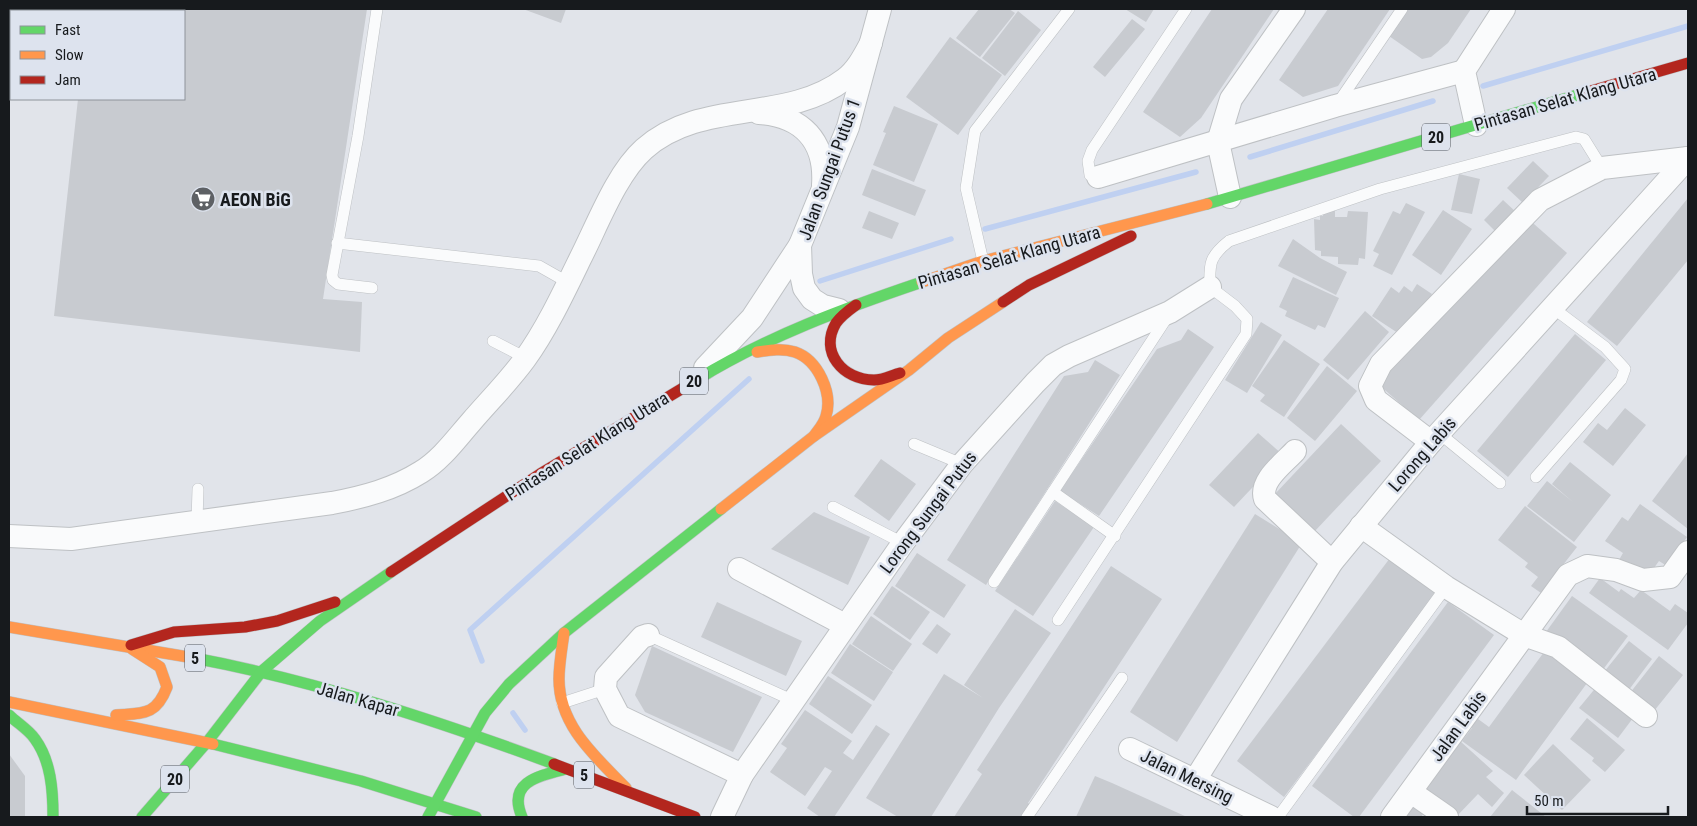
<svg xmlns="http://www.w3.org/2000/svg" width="1697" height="826" viewBox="0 0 1697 826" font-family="'Roboto Condensed',sans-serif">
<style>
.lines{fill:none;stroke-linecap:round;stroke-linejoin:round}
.stream{stroke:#bfd0f1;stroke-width:5.5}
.building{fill:#c8cbd0}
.lane-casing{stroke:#bec1c4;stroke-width:12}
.street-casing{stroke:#bec1c4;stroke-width:24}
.fast-casing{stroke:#bec1c4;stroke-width:12}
.slow-casing{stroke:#bec1c4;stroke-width:12}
.jam-casing{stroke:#bec1c4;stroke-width:12}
.lane{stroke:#fafbfc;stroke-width:11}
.street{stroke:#fafbfc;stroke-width:22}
.fast{stroke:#63d668;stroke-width:11}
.slow{stroke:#ff974d;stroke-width:11}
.jam{stroke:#b3261e;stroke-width:11}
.labels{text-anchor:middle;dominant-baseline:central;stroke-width:5;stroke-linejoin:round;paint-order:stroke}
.shield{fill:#dde3ee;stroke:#52565c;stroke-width:1}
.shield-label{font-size:16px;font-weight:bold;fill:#171a1d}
.street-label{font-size:18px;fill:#171a1d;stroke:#dde3ee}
.poi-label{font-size:18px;font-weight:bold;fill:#171a1d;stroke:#dde3ee;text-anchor:start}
</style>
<rect width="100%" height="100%" fill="#e1e4ea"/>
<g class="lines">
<g class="stream">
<path d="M 1483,86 L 1688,26"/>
<path d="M 1250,157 L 1433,101"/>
<path d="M 985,229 L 1196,172"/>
<path d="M 820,281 L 951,239"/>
<path d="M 482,661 L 470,630 L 749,379"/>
<path d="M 513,713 L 525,730"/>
</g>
</g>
<g class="building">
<path d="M 88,9 L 367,9 L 323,299 L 362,302 L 360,352 L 54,316 L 78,99 L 184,99 L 184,11 L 88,11 Z"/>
<path d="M 523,9 L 566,9 L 561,23 Z"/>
<path d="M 979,9 L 1009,9 L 1015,13 L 980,57 L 956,38 Z"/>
<path d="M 1125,9 L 1154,9 L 1146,22 Z"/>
<path d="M 1212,9 L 1274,9 L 1201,118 L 1180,137 L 1143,112 Z"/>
<path d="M 1328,9 L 1390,9 L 1338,86 L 1303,97 L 1279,80 Z"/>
<path d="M 1408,9 L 1471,9 L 1448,43 L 1431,57 L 1422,59 L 1389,36 Z"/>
<path d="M 1018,11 L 1041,30 L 1005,76 L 982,58 Z"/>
<path d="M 1132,19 L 1145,29 L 1105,77 L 1093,67 Z"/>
<path d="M 950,37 L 1002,75 L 958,135 L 906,97 Z"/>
<path d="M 894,106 L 938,124 L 914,182 L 873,165 L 886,133 L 883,132 Z"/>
<path d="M 1533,161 L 1549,176 L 1523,203 L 1507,188 Z"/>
<path d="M 872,169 L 926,190 L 915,216 L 862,195 Z"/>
<path d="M 1459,174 L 1480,179 L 1472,214 L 1451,210 Z"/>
<path d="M 1688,198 L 1688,260 L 1617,346 L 1587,322 Z"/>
<path d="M 1503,200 L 1517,213 L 1497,233 L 1484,220 Z"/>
<path d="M 1406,203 L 1425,212 L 1392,275 L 1373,266 L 1379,254 L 1373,251 L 1393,211 L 1400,214 Z"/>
<path d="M 1323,209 L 1335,210 L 1335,217 L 1347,217 L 1348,211 L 1368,212 L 1365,259 L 1359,258 L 1358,265 L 1338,264 L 1338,257 L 1321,256 L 1321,251 L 1315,250 L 1314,219 L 1320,220 L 1320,216 L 1323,216 Z"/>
<path d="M 1443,210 L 1472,229 L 1441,275 L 1412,255 Z"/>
<path d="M 869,211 L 899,223 L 892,239 L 862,228 Z"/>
<path d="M 1526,217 L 1567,253 L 1419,420 L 1378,384 Z"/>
<path d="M 1293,239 L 1320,258 L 1347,272 L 1336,295 L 1278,266 Z"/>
<path d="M 1293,277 L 1339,298 L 1325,328 L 1318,325 L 1315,330 L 1285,316 L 1287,311 L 1279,307 Z"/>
<path d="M 1417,284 L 1432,294 L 1404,337 L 1372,316 L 1391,287 L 1399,293 L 1404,286 L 1412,292 Z"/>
<path d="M 1365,311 L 1389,332 L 1348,380 L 1323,360 Z"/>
<path d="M 1261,322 L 1282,335 L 1247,393 L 1225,380 Z"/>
<path d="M 1188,329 L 1214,347 L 1099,516 L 1060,491 L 1157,349 L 1181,340 Z"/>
<path d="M 1575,334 L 1606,360 L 1508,477 L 1477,451 Z"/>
<path d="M 1284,340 L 1320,364 L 1284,417 L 1260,401 L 1265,395 L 1252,386 Z"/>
<path d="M 1095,360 L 1120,375 L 986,585 L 947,560 L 1064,376 L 1088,372 Z"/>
<path d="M 1327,366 L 1357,391 L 1315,441 L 1287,418 Z"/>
<path d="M 1625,408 L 1646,425 L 1613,466 L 1583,442 L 1598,423 L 1607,430 Z"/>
<path d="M 1341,424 L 1381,461 L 1314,532 L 1274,495 Z"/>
<path d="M 1258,433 L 1283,455 L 1234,507 L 1209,485 Z"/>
<path d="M 1688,453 L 1688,529 L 1652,501 Z"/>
<path d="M 881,459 L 916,484 L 889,521 L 854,496 Z"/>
<path d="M 1570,462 L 1611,495 L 1574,542 L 1527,506 L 1547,481 L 1573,502 L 1552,484 Z"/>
<path d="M 1055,501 L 1094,527 L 1033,616 L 995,591 Z"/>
<path d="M 1640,504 L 1687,537 L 1667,566 L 1659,561 L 1651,572 L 1641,576 L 1619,560 L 1623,553 L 1605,541 L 1622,517 L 1628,521 Z"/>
<path d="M 1525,506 L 1577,547 L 1541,593 L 1531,586 L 1538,577 L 1525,567 L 1528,563 L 1498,540 Z"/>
<path d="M 814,512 L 870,537 L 848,585 L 771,549 Z"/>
<path d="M 1255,514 L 1302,543 L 1177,742 L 1130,712 Z"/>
<path d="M 917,553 L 966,585 L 944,618 L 895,586 Z"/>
<path d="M 1390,558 L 1438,593 L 1284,797 L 1237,761 Z"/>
<path d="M 1111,566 L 1162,599 L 1028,803 L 1031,805 L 1023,817 L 954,817 L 982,774 L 977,770 Z"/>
<path d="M 1600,578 L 1619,592 L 1621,589 L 1634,598 L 1641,590 L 1670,611 L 1675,604 L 1688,613 L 1688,623 L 1668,650 L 1589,593 Z"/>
<path d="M 892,586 L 930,612 L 910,640 L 873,614 Z"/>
<path d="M 1572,596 L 1628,636 L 1602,671 L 1546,632 Z"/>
<path d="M 717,602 L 802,641 L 786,676 L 701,637 Z"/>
<path d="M 1448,602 L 1494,635 L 1359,817 L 1354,817 L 1312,786 Z"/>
<path d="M 1015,609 L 1051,633 L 999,708 L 931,817 L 898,817 L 866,798 L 944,674 L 983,698 L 964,685 Z"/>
<path d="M 871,616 L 912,644 L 893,671 L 852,644 Z"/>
<path d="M 937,624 L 951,634 L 937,654 L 922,644 Z"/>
<path d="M 1629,641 L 1652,659 L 1628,691 L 1604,672 Z"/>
<path d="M 850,644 L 893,672 L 874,701 L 831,673 Z"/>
<path d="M 652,646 L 762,697 L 733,752 L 645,712 L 635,695 Z"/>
<path d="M 1547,648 L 1590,679 L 1516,780 L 1462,741 L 1472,728 L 1468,724 L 1474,716 L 1489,727 Z"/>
<path d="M 1659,656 L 1683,675 L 1654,711 L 1630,693 Z"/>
<path d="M 828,676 L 872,705 L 852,734 L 809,704 Z"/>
<path d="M 1598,685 L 1636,714 L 1618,738 L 1579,708 Z"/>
<path d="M 805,710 L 852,741 L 843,753 L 853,760 L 876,725 L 890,734 L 834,817 L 820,817 L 807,808 L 832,771 L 825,767 L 805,796 L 770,772 L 787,748 L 781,744 Z"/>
<path d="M 1587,718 L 1625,750 L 1605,772 L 1592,761 L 1594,758 L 1570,739 Z"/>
<path d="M 1460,741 L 1493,771 L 1486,777 L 1504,793 L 1492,807 L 1478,794 L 1456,817 L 1418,787 Z"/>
<path d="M 1553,744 L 1591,780 L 1562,810 L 1524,775 Z"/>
<path d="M 9,754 L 25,776 L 25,817 L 9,817 Z"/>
<path d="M 1095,776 L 1112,783 L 1187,817 L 1076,817 Z"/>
<path d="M 1512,790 L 1546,817 L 1490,817 Z"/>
<path d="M 1412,798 L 1427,809 L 1421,817 L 1399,817 Z"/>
</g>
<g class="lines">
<defs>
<g id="lane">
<path d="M 1338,103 L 1402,9"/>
<path d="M 1098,177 L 1090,175 L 1088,161 L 1092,150 L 1186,9"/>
<path d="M 337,243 L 539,266 L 569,283"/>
<path d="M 983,261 L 966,188 L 975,131 L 1069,9"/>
<path d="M 372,288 L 338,284 L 333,280 L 332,275 L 358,136 L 377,9"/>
<path d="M 493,341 L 526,358"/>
<path d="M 1439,433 L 1500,483"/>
<path d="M 914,444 L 962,464"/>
<path d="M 1536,477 L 1621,380 L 1625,369 L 1605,347 L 1553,308"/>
<path d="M 1053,492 L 1115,536"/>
<path d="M 833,507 L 903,543"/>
<path d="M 197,521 L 198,489"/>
<path d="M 994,582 L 1168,316"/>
<path d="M 1058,620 L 1246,334 L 1247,319 L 1235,306 L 1210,287 C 1209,263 1210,256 1229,241 L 1380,189 L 1576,137 L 1584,139 L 1602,168"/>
<path d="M 648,635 L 794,701"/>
<path d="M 562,703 L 605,689"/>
<path d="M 1027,817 L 1122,678"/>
<path d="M 1278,817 L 1446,587"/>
</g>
<g id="street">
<path d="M 759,113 C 802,116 826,141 823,185"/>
<path d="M 1476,125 L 1464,71 L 1504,9"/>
<path d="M 1098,177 L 1335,106 L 1464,71"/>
<path d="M 1230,197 L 1218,142 L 1231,99 L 1294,9"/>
<path d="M 839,310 L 823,306 L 812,299 L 804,288 L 801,274 L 800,245 L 848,127 L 880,9"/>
<path d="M 705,368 L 752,318 L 800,245"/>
<path d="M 1431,442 L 1376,400 L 1370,386 L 1381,364 L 1540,200 L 1602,168 L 1688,158"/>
<path d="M 1295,451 C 1283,464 1259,481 1265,499 L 1332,562"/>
<path d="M 1361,526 L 1446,587 L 1524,635 L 1558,647 L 1646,716"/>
<path d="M 9,536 L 71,539 L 332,503 C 364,497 394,489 421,472 C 441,460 456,439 471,422 C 489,401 509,381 525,359 C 546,330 564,292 580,259 C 597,226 616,174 644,149 C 701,98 786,124 845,79 C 857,70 864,56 871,43"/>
<path d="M 739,569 L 845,625"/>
<path d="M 648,635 L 642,637 L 606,677 L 605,689 L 619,716 L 742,775"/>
<path d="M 1130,749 L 1271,817"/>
<path d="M 1195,780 L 1332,562 L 1431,442 L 1688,158"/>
<path d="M 1411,792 L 1447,817"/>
<path d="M 722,817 L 742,775 L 903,543 L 962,464 L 1035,383 L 1053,365 L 1069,356 L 1170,312 L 1210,287"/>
<path d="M 1392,817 L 1568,575 L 1587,566 L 1616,570 L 1643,580 L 1670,577 L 1688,552"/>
</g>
<g id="fast">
<path d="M 1207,204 L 1584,93"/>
<path d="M 698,379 C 768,336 845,308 922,282"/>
<path d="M 194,658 C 317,681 438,721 554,764"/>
<path d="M 9,715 C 17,723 28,729 35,739 C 51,761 53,790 53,817"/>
<path d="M 213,744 L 361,781 L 476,817"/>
<path d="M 142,817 L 208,741 L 262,671 L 320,621 L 391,572"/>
<path d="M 428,817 L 485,713 L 509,684 L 564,633 L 721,509"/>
<path d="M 522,817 C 507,782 538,776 566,769"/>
</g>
<g id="slow">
<path d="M 922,282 L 983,261 L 1207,204"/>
<path d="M 757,352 C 770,350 783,348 795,352 C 818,360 833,393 826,416 C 824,424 818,430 814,436"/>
<path d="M 721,509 L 814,436 L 909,370 L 948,338 L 1003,302"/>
<path d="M 9,627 L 194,658"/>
<path d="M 564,633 C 562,648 559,664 559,679 C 559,726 596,757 626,788"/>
<path d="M 9,702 L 213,744"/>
<path d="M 116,715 C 143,713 156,716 167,687 L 160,667 L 132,649"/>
</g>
<g id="jam">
<path d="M 1584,93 L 1688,63"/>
<path d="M 1003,302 L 1029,285 L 1131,236"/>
<path d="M 856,305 C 849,310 841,316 836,323 C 819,352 843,380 874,380 C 883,380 892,375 900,373"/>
<path d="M 391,572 L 540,474 L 698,379"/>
<path d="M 131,645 L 174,632 L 245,627 L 277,621 L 335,602"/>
<path d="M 554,764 L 695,817"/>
</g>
</defs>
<use href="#lane" class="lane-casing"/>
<use href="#street" class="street-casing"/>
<use href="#fast" class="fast-casing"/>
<use href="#slow" class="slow-casing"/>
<use href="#jam" class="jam-casing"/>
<use href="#lane" class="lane"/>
<use href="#street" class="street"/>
<use href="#fast" class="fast"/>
<use href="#slow" class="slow"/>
<use href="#jam" class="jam"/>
</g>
<defs>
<symbol id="supermarket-disc" viewBox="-11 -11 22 22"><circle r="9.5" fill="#5e6165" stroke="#dde3ee"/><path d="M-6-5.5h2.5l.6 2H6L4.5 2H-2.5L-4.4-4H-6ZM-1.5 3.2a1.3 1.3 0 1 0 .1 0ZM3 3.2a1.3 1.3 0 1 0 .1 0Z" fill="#fff"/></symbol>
</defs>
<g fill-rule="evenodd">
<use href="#supermarket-disc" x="189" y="185" width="28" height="28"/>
</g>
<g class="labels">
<g class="shield">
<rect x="1422" y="123.5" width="28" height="27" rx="4"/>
<rect x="680" y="367.5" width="28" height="27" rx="4"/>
<rect x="185" y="644.5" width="20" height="27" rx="4"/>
<rect x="574" y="761.5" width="20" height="27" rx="4"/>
<rect x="161" y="765.5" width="28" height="27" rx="4"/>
</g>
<g class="shield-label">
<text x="1436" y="137">20</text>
<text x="694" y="381">20</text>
<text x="195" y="658">5</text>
<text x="584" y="775">5</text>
<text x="175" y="779">20</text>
</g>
<g class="street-label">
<text transform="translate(1565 99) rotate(-16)">Pintasan Selat Klang Utara</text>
<text transform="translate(829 169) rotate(-70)">Jalan Sungai Putus 1</text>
<text transform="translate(1009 257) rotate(-16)">Pintasan Selat Klang Utara</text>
<text transform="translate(587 446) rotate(-32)">Pintasan Selat Klang Utara</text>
<text transform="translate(1422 454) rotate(-49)">Lorong Labis</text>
<text transform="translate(928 512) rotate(-53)">Lorong Sungai Putus</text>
<text transform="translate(358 699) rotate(16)">Jalan Kapar</text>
<text transform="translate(1458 726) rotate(-54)">Jalan Labis</text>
<text transform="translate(1187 776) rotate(26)">Jalan Mersing</text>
</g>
<g class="poi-label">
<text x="220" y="199">AEON BiG</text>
</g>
</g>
<rect width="1697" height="826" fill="none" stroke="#171a1d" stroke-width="20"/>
<rect x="10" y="10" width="175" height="90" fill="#dde3ee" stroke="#8e939a"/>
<rect x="20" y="26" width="25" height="8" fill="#63d668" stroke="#8e939a"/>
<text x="55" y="35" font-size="15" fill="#171a1d">Fast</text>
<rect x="20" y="51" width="25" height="8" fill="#ff974d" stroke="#8e939a"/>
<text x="55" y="60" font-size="15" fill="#171a1d">Slow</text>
<rect x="20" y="76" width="25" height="8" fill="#b3261e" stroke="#8e939a"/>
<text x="55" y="85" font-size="15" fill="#171a1d">Jam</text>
<path d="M1527 806v8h141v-8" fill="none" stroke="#171a1d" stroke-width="2.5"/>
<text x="1534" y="806" font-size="15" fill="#171a1d" stroke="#dde3ee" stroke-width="4" paint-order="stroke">50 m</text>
</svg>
